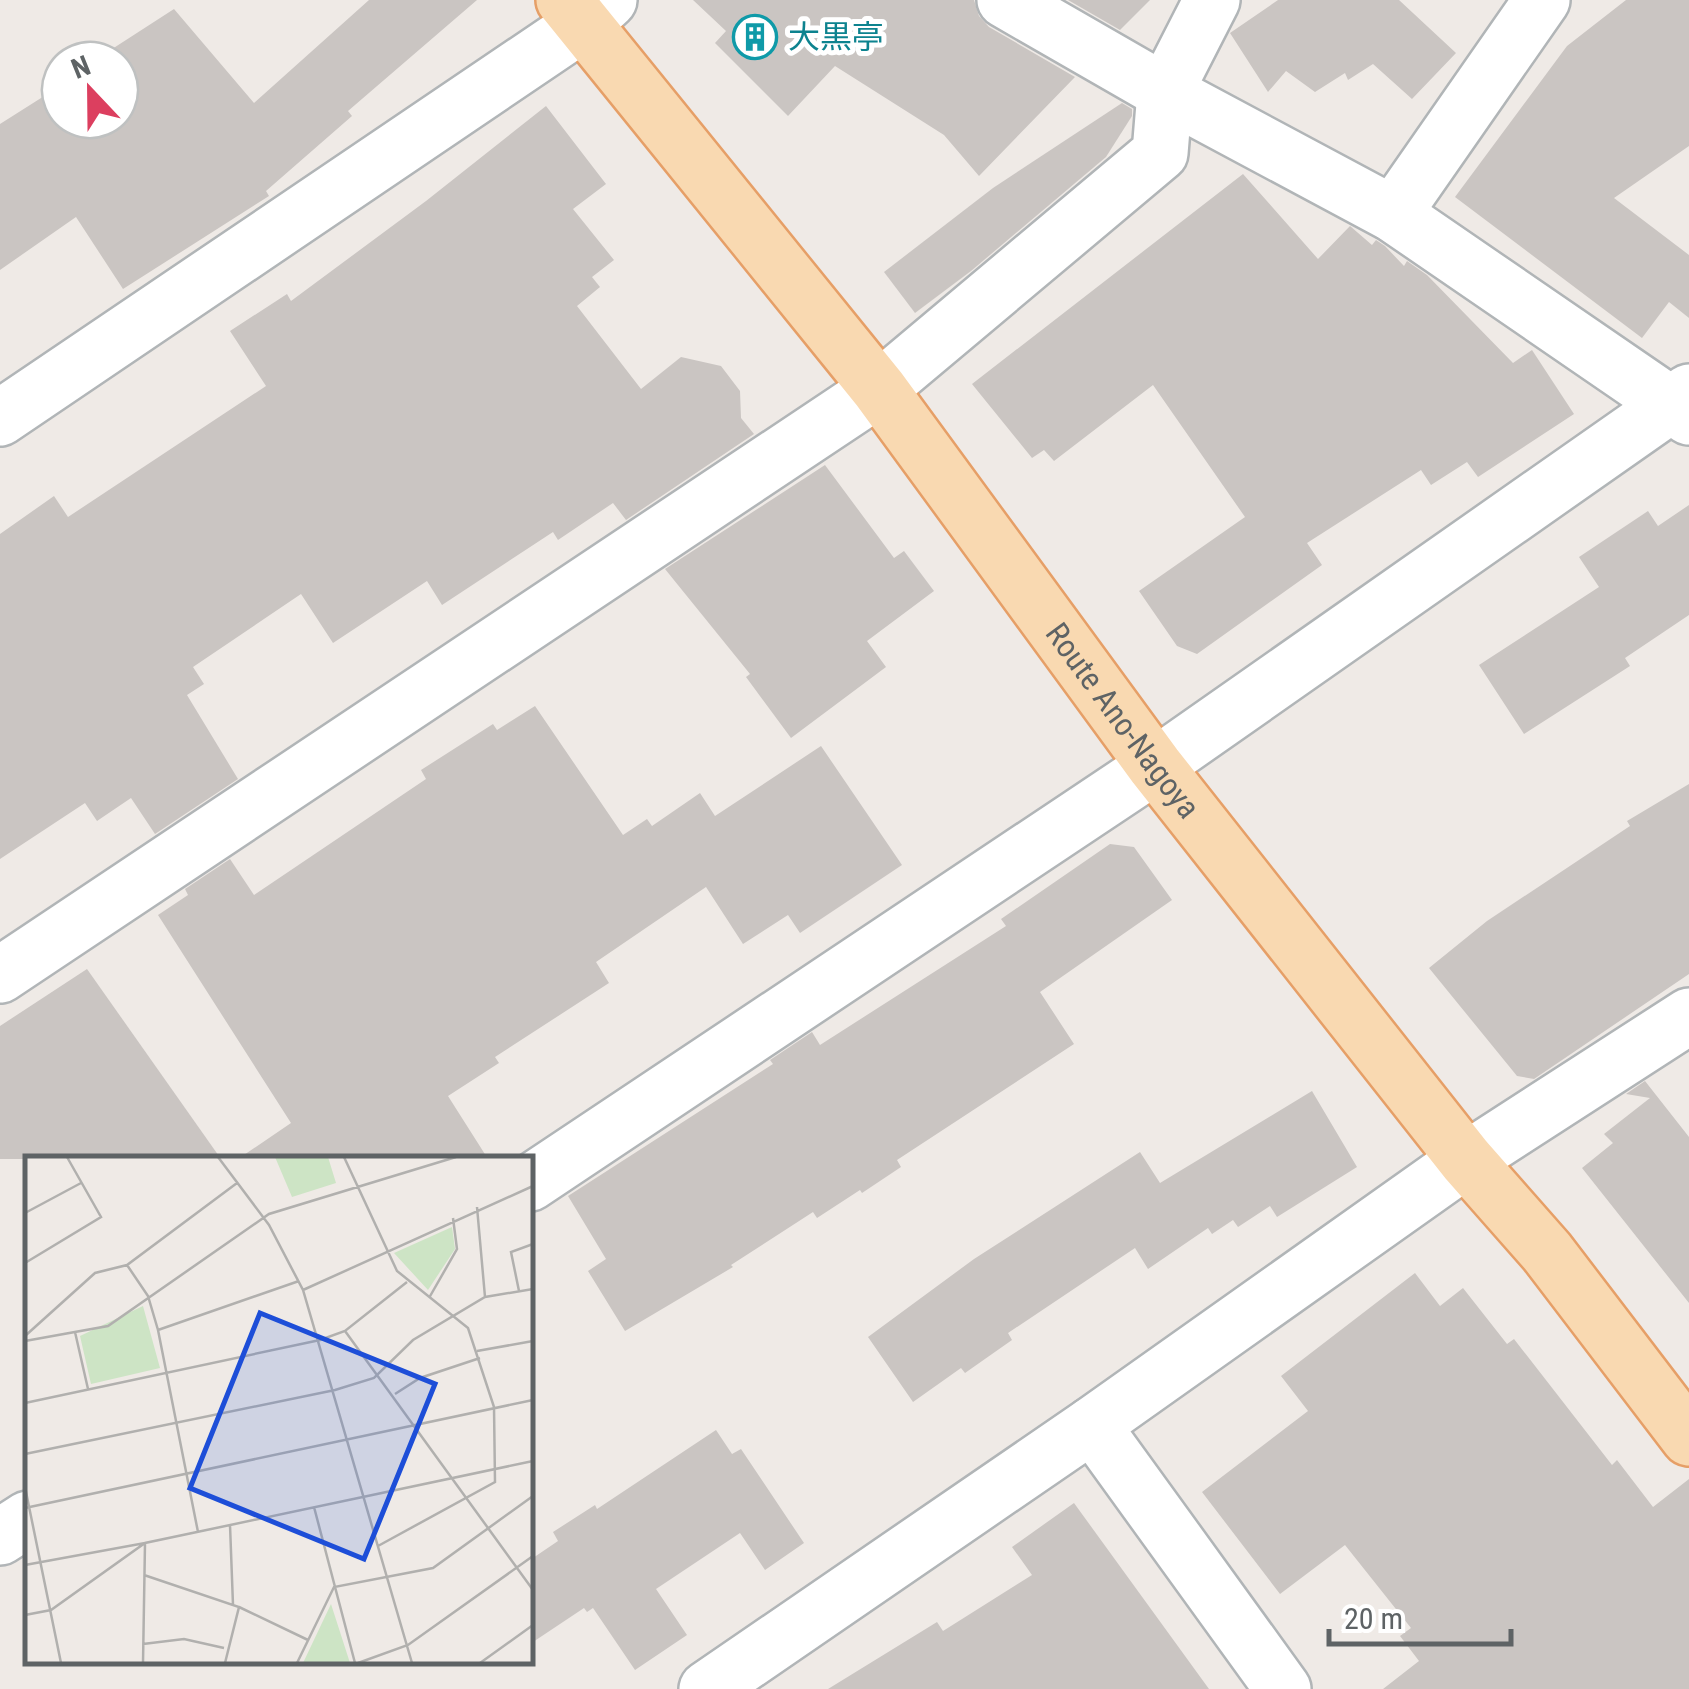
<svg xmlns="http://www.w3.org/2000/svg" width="1689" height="1689" viewBox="0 0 1689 1689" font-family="'Roboto Condensed','Noto Sans JP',sans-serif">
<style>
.building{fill:#cac5c2}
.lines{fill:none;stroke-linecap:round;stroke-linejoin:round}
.minor-casing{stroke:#b1b5b7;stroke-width:60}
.major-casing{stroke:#e69f67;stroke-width:60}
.minor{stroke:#fff;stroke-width:55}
.major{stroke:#f9d9b1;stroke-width:55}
.labels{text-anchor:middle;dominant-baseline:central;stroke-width:10;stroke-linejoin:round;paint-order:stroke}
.culture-label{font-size:32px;fill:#0d838f;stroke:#fff;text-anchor:start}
.street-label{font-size:32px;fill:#5e6365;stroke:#fff}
.inset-road{fill:none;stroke:#b1b0ae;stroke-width:2.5}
.view{fill:#1d4ed8;fill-opacity:0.15;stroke:#1d4ed8;stroke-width:5}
.inset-edge{fill:none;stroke:#5e6365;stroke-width:5}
</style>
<rect width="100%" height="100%" fill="#efeae6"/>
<g class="building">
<path d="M 369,0 L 477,0 L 348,111 L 352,116 L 266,191 L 269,196 L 123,289 L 76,217 L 0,270 L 0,124 L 60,86 L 60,120 L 120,120 L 120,60 L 101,60 L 111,54 L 109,51 L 174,9 L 254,103 Z"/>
<path d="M 693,0 L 974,0 L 979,16 L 989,27 L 1075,77 L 979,176 L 944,135 L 835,66 L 788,116 L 715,43 L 726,31 Z"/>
<path d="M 1068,0 L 1150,0 L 1120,30 Z"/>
<path d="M 1278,0 L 1399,0 L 1456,53 L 1412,99 L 1373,64 L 1348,80 L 1345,73 L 1315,92 L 1286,71 L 1268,92 L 1230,33 Z"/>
<path d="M 1626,0 L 1689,0 L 1689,146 L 1614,198 L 1689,255 L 1689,318 L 1669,302 L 1642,338 L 1455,197 L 1567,46 Z"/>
<path d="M 1122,103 L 1132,109 L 1132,116 L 1106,157 L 971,271 L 915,313 L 884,272 L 993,188 Z"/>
<path d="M 546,106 L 606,184 L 573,209 L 614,260 L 592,277 L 600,287 L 577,306 L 641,389 L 681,357 L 721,366 L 740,391 L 741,418 L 754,434 L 626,520 L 613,503 L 558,540 L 553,532 L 442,605 L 427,581 L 333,643 L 301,594 L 193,667 L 204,684 L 187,695 L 238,779 L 155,834 L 131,798 L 97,821 L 85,803 L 0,859 L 0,534 L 54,496 L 68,517 L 266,386 L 230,331 L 287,294 L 291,301 L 426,201 Z"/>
<path d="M 1243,174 L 1318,259 L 1350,226 L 1372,245 L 1376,240 L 1385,246 L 1404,266 L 1407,261 L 1427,275 L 1513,363 L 1532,350 L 1574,414 L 1478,477 L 1467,462 L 1431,485 L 1421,470 L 1307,543 L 1322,565 L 1197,654 L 1177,646 L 1139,591 L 1245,517 L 1153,385 L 1054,461 L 1044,450 L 1032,458 L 972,384 Z"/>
<path d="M 825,465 L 894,558 L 904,551 L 934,591 L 867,641 L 886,667 L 791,738 L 746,677 L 750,674 L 665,569 Z"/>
<path d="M 1689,505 L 1689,615 L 1625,658 L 1630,666 L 1524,734 L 1479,665 L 1599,587 L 1579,557 L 1648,511 L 1658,526 Z"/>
<path d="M 535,706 L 623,835 L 647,819 L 652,826 L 700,793 L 715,816 L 821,746 L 902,865 L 800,933 L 788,915 L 743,944 L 706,887 L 596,962 L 609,983 L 495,1057 L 499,1063 L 448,1096 L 488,1159 L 238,1159 L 291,1123 L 158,915 L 188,895 L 185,889 L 230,859 L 254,895 L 426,779 L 421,770 L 493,724 L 497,730 Z"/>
<path d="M 1689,784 L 1689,974 L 1534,1079 L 1517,1076 L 1429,968 L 1487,921 L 1630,826 L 1627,821 Z"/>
<path d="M 1110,844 L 1134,847 L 1172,900 L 1040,992 L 1074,1044 L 897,1160 L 901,1167 L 862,1193 L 860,1190 L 817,1218 L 813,1212 L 731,1265 L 733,1267 L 625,1331 L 588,1271 L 606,1259 L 568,1196 L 773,1064 L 770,1060 L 812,1032 L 820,1045 L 1006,926 L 1001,919 Z"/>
<path d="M 87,969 L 221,1159 L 0,1159 L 0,1026 Z"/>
<path d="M 1645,1081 L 1689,1137 L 1689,1303 L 1582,1168 L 1613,1143 L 1604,1134 L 1650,1098 L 1626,1094 Z"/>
<path d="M 1312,1091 L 1357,1167 L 1277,1217 L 1270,1206 L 1238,1227 L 1233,1220 L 1212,1234 L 1208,1228 L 1148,1269 L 1135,1248 L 1008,1333 L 1012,1340 L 965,1373 L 961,1368 L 913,1402 L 868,1337 L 974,1259 L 1140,1152 L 1160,1183 Z"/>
<path d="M 1415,1273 L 1440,1306 L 1463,1288 L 1507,1344 L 1514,1339 L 1612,1465 L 1617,1460 L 1653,1507 L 1689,1479 L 1689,1689 L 1383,1689 L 1419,1661 L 1400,1636 L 1411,1628 L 1345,1545 L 1280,1594 L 1202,1492 L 1308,1411 L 1281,1376 Z"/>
<path d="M 716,1430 L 732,1454 L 741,1449 L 804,1543 L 765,1570 L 740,1533 L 656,1589 L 687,1635 L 635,1670 L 593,1608 L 587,1612 L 584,1608 L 530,1644 L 530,1560 L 558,1541 L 553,1532 L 595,1505 L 597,1509 Z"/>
<path d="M 1074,1503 L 1209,1689 L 828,1689 L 937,1622 L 943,1631 L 1032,1575 L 1012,1547 Z"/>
</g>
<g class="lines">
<defs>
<g id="minor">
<path d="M 1005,0 L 1165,92 L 1393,214 L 1689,417"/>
<path d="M 1393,214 L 1542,0"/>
<path d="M 0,418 L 584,23 L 609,0"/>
<path d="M 0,975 L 879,389 L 1160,153 L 1165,92 L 1212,0"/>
<path d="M 530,1183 L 1155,766 L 1689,392"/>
<path d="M 1092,1425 L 1283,1689"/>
<path d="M 0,1537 L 28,1519"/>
<path d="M 707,1689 L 1092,1425 L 1466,1160 L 1689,1016"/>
</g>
<g id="major">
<path id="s1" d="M 564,0 L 879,389 L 1155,766 L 1466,1160 L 1547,1252 L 1689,1438"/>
</g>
</defs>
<use href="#minor" class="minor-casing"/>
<use href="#major" class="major-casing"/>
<use href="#minor" class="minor"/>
<use href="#major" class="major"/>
</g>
<defs>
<symbol id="building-ring" viewBox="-11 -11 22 22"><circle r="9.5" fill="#fff" stroke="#0f9aa8" stroke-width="1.5"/><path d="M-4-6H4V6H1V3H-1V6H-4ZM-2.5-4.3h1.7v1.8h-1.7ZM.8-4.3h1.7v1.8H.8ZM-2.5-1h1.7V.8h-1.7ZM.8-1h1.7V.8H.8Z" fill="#0f9aa8"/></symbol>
</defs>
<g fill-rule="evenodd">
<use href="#building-ring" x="730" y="12" width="50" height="50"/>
</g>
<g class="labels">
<g class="culture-label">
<text x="788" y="37">大黒亭</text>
</g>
<g class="street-label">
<text stroke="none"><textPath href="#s1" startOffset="912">Route Ano-Nagoya</textPath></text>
</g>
</g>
<g transform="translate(25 1156)">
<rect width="508" height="508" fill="#efeae6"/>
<path d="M 250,1 L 303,1 L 311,27 L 267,41 ZM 427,71 L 430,93 L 403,134 L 369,97 ZM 118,150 L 135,212 L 66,228 L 55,180 ZM 306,448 L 325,507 L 278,507 Z" fill="#cde4c5"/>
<path class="inset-road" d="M 193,1 L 244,69 L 278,134 L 387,507M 319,1 L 372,115 L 443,172 L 469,251 L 470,326 L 353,390M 452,51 L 460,141M 0,57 L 56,27M 0,107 L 76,61 L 42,1M 102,109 L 123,140 L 133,174 L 173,376M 278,134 L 508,30M 494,135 L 486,96 L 508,88M 404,142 L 432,93 L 428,62M 133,174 L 274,125M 320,175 L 508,434M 50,176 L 63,233M 0,180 L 70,117 L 102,109 L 212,27M 0,185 L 83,170 L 244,58 L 431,1M 452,195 L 508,185M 370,238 L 395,222 L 455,202M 0,247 L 295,184 L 320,175 L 382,126M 0,298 L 310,234 L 349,222 L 388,184 L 460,141 L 508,133M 0,331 L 36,507M 289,351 L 330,507M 0,352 L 508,244M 205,369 L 208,449M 0,409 L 120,387 L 118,507M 119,419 L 214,451 L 200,507M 214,451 L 283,484M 0,459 L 26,454 L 120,387 L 508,305M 118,488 L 159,483 L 199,492M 272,507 L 309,431 L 408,412 L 508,340M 333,507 L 383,489 L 508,400M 455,507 L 508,469"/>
<path class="view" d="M 235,157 L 410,228 L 339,403 L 165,332 Z"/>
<rect width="508" height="508" class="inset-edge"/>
</g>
<g transform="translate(90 90) rotate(338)"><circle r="48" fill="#ffffff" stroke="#bfc1c1" stroke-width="2.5"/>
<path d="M0-8L18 38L0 25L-18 38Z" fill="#dc3f5f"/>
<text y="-15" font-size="28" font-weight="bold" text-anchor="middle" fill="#5e6365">N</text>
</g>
<path d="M1329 1629v15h182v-15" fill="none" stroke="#5e6365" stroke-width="5"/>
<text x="1344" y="1629" font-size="30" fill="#5e6365" stroke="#ffffff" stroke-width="8" paint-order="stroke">20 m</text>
</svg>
